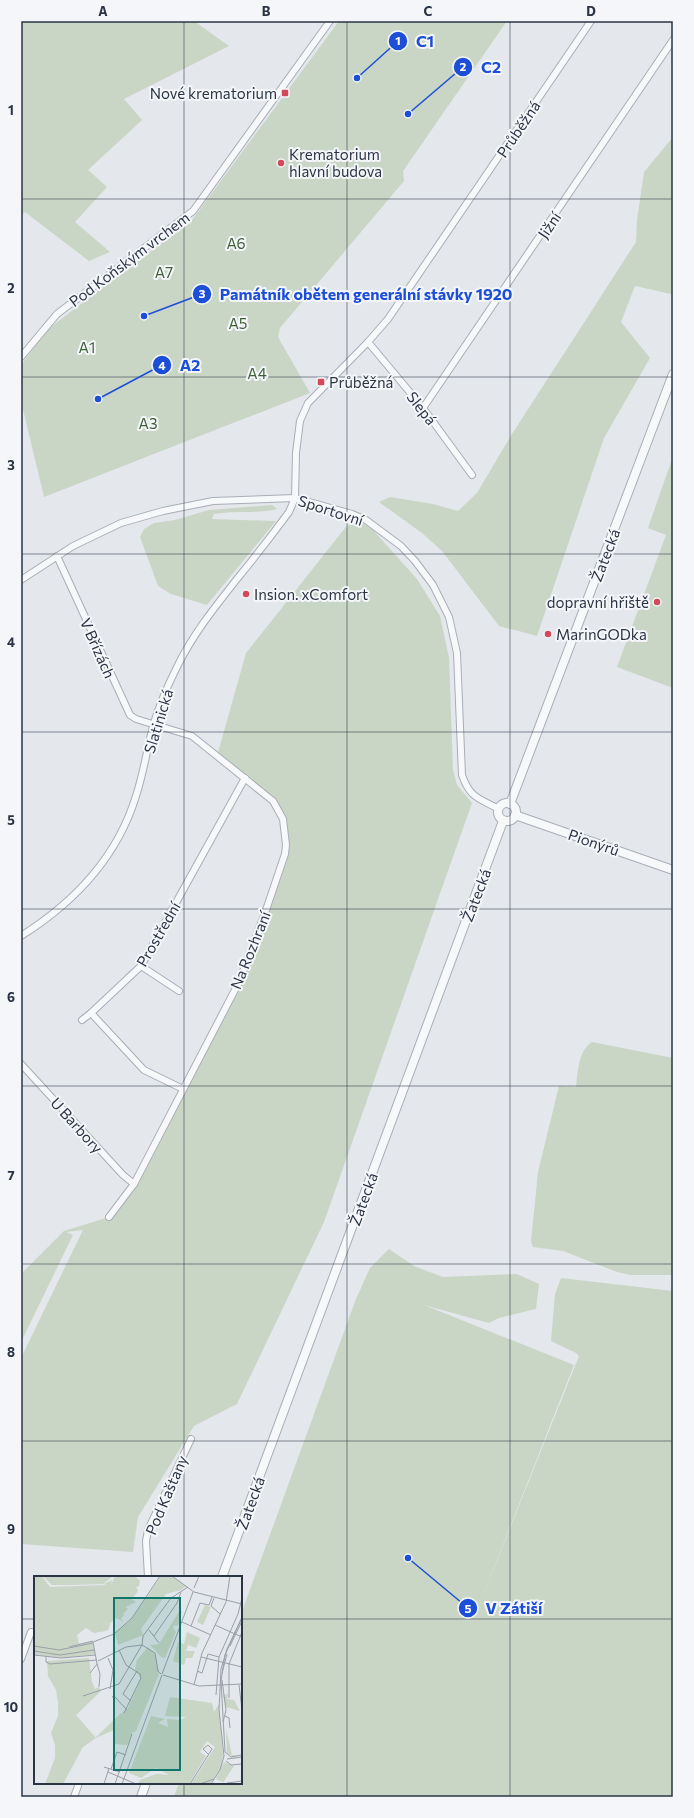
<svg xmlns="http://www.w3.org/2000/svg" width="694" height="1818" viewBox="0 0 694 1818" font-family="Commissioner,sans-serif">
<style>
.green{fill:#c9d6c5}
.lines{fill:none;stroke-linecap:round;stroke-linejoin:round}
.minor-casing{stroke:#a9aeb7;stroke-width:8}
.tertiary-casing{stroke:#a9aeb7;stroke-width:10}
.minor{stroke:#f7f8fa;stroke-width:6}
.tertiary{stroke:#f7f8fa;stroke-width:8}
.grid{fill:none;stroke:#2b3445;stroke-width:1;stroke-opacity:0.55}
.poi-dot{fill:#d1495b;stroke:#f4f6f9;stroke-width:1.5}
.labels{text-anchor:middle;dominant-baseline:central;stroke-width:4;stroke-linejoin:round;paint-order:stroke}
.poi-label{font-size:15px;fill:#2b3445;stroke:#f4f6f9;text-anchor:start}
.street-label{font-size:15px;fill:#2b3445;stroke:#f4f6f9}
.park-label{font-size:15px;fill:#3f6138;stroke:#f4f6f9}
.inset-road{fill:none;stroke:#9a9fa9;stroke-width:1}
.view{fill:#0f766e;fill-opacity:0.15;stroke:#0f766e;stroke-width:2}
.inset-edge{fill:none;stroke:#2b3445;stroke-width:2}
.leader{fill:none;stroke:#1d4ed8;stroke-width:1.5}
.callout-dot{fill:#1d4ed8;stroke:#f4f6f9;stroke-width:1.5}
.mark-label{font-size:12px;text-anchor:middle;font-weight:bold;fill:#fff}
.callout-label{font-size:16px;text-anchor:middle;font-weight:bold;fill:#1d4ed8;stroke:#f4f6f9;stroke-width:4;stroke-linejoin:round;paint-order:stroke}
.neatline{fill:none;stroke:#2b3445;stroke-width:1.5}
.grid-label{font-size:13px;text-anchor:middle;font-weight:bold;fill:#2b3445}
</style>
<rect width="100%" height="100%" fill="#e4e7ec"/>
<g class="green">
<path d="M 21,21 L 194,21 L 229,46 L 124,99 L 142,120 L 88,170 L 107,187 L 75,222 L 110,252 L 89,261 L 25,212 L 21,215 Z"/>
<path d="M 339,21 L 507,21 L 403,171 L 404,181 L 280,328 L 278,337 L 310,393 L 44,497 L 21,401 L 21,365 L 48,329 L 192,220 Z"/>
<path d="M 673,137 L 673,288 L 671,294 L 635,286 L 621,322 L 650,358 L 604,438 L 537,636 L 499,626 L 442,551 L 422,533 L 379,502 L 390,497 L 433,504 L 458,511 L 477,493 L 512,434 L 636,242 L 637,220 L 644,172 Z"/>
<path d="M 671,462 L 673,463 L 673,688 L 617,667 L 666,535 L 648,528 Z"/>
<path d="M 272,505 L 277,509 C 256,514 235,510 214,514 L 212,519 L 276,521 L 207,605 L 171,594 L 158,586 L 140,537 L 144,529 L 154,523 L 175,520 L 209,510 Z"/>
<path d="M 357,519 L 373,530 L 417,579 L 440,616 L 449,658 L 453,770 L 457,785 L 472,803 L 324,1222 L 237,1404 L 194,1426 L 138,1517 L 133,1552 L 21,1544 L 21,1358 L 83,1230 L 66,1232 L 73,1235 L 21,1342 L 21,1274 L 64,1231 L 109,1217 L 134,1184 L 239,982 L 285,854 L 284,823 L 270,799 L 217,756 L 246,653 L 345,528 Z"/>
<path d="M 592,1042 L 673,1058 L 673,1275 L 631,1275 L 617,1272 L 563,1251 L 533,1247 L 531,1241 L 538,1172 L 559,1086 L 576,1087 C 578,1073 578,1050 592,1042 Z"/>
<path d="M 389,1249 L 414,1266 L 443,1277 L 517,1274 L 539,1284 L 536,1309 L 499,1318 L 489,1323 L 424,1305 L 574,1365 L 476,1613 L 579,1356 L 576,1353 L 551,1341 L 555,1294 L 561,1278 L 673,1291 L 673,1797 L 174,1797 L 179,1783 L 241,1783 L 241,1614 L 356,1299 L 370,1268 Z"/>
</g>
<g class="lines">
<defs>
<g id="minor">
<path d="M 368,342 L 423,408 L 472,475"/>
<path d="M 21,357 L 57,314 L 193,211 L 330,21"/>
<path d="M 423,408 L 673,40"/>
<path d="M 57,556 L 130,715 L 136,719 L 192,736 L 273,801 L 283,819 L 286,845 L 285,854 L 265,913 L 239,982 L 134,1184 L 109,1217"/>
<path d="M 21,580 L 73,546 L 121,523 L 163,511 L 213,501 L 295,498 L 352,514 L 366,520 L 401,546 L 415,561 L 433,585 L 449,617 L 457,653 L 462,775 C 470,798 478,798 499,809"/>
<path d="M 21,936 C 75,902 117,858 136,796 C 144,772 147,747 154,723 C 160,703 168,685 177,667 C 193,634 215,607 237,579 C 255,557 272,535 289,512 L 295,498 L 296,453 L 300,421 L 308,403 L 368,342 L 388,319 L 591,21"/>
<path d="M 141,966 L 179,991"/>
<path d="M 82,1020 L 91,1013"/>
<path d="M 21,1064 L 123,1175 L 134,1184"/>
<path d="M 183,1089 L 144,1070 L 91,1013 L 141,966 L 245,778"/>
<path d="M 148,1577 L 146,1541 L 148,1530 L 191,1439"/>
<path d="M 21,1659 L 31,1632 L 35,1633"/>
<path d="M 74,1797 L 79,1783"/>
</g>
<g id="tertiary">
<circle cx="507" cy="812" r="9"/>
<path d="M 510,804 L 673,374"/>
<path d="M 515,815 L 673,870"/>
<path d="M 222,1577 L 503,821"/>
<path d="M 141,1797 L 146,1783"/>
</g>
</defs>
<use href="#minor" class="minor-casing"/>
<use href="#tertiary" class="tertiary-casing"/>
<use href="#minor" class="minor"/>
<use href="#tertiary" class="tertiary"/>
</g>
<path class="grid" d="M 184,21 L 184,1577M 347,21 L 347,1797M 510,21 L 510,1797M 21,199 L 673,199M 21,377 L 673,377M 21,554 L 673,554M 21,732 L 673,732M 21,909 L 673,909M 21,1086 L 673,1086M 21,1264 L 673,1264M 21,1441 L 673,1441M 21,1619 L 35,1619M 241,1619 L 673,1619M 184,1783 L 184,1797"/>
<g class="poi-dot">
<rect x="281" y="89" width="8" height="8" rx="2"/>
<circle cx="281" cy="163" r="4"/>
<rect x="317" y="378" width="8" height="8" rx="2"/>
<circle cx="246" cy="594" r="4"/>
<circle cx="657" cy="602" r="4"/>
<circle cx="548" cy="634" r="4"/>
</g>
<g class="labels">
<g class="poi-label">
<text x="277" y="93" text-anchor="end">Nové krematorium</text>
<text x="289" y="154">Krematorium<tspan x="289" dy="17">hlavní budova</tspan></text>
<text x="329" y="382">Průběžná</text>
<text x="254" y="594">Insion. xComfort</text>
<text x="649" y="602" text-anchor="end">dopravní hřiště</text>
<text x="556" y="634">MarinGODka</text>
</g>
<g class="street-label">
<text transform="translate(518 129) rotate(-56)">Průběžná</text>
<text transform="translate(549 225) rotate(-56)">Jižní</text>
<text transform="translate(129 259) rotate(-37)">Pod Koňským vrchem</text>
<text transform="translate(422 408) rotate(52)">Slepá</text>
<text transform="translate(331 510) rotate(18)">Sportovní</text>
<text transform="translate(605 555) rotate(-69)">Žatecká</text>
<text transform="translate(98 648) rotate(66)">V Břízách</text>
<text transform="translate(158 721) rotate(-73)">Slatinická</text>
<text transform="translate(594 842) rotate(19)">Pionýrů</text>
<text transform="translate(476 895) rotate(-69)">Žatecká</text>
<text transform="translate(158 934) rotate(-60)">Prostřední</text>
<text transform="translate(250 950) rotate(-68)">Na Rozhraní</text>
<text transform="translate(77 1125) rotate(48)">U Barbory</text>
<text transform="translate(363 1199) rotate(-70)">Žatecká</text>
<text transform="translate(166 1495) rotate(-67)">Pod Kaštany</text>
<text transform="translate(250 1503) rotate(-70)">Žatecká</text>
</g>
<g class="park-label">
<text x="236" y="243">A6</text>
<text x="164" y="272">A7</text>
<text x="238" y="323">A5</text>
<text x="87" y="347">A1</text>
<text x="257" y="373">A4</text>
<text x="148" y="423">A3</text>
</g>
</g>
<g transform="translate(34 1576)">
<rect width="208" height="208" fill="#e4e7ec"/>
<path d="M 0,0 L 8,0 L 16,11 L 72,9 L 70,8 L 78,4 L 77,9 L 81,0 L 101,0 L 106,5 L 105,10 L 102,11 L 104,15 L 98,23 L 102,26 L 92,31 L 94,33 L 89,38 L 90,39 L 87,43 L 90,46 L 82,42 L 76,47 L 75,53 L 72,55 L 60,57 L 52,52 L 43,59 L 45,68 L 58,65 L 61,78 L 29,82 L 0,79 ZM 9,0 L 79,0 L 69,8 L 36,9 L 18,9 ZM 127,0 L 137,0 L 152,10 L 147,14 L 132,18 L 107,53 L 109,59 L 84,69 L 81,57 L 98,43 ZM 171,29 L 177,31 L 169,49 L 163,46 ZM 146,34 L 148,36 L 144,50 L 140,49 L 139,52 L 142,56 L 131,82 L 127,81 L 116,69 L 125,68 ZM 153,56 L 166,62 L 162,72 L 154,69 L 152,75 L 161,75 L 158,82 L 152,82 L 150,89 L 139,85 L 144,66 L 150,68 ZM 114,71 L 122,80 L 125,98 L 102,155 L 98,157 L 93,169 L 81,168 L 80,155 L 87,138 L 80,154 L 62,162 L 62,161 L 86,138 L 93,134 L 107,103 L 101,93 L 103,84 ZM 55,82 L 58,106 L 61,113 L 65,111 L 67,115 L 42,139 L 62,162 L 49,171 L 29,208 L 11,208 L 21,182 L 21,169 L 17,157 L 24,140 L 24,127 L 22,114 L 14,100 L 13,85 ZM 194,118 L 193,123 L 200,124 L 206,135 L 192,131 L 189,119 ZM 136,121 L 178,127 L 180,136 L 185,128 L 189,179 L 187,192 L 176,208 L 157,208 L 181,171 L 173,165 L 166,176 L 172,180 L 155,208 L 104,208 L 106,204 L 122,198 L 135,199 L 122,192 L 107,202 L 95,197 L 117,140 L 131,143 L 124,147 L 134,151 L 133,143 L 146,144 L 152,141 L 131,140 ZM 192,153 L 198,179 L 208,179 L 198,180 L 193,177 ZM 190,186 L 200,190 L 188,208 L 189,206 L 182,203 Z" fill="#c9d6c5"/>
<path class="inset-road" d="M 138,0 L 160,16 L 208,28M 160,12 L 165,0M 180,22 L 177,30 L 186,38M 208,42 L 191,79 L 187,105 L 191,176 L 197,181 L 208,179M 148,46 L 177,59M 181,49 L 208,61M 157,50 L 166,27 L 175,29 L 178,21M 115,54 L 125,67M 120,60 L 143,27 L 147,16M 108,69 L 109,60 L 137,22 L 154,11M 0,70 L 25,74 L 59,67M 196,70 L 208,45M 35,71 L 59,65M 85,74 L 92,89 L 106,98 L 107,102 L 90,137M 0,75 L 26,79 L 60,74M 0,79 L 27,82 L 62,79M 12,81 L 12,86 L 16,88 L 63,84M 167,81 L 208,91M 74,82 L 79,94 L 76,113M 64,85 L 92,71 L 108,69 L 121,77 L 124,95 L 127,98M 63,88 L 66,98 L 65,111M 163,95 L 168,97 L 174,78 L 185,81M 56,97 L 63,88 L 59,66 L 80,58 L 98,42 L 126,0M 188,97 L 193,78M 128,98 L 159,16M 129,99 L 165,110 L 208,108M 188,104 L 192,134 L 189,146M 160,109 L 168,77 L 192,26 L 196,0M 205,109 L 208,134M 182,119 L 185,81 L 204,38 L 208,22M 49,120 L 85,108 L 108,69M 78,121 L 80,120 L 93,134M 195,122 L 195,88 L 208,56M 97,125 L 89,118 L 103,95M 191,140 L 195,142 L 196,152M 190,180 L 185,134 L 187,93 L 193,73 L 208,41M 193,183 L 208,181M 192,185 L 197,189 L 208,188M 70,191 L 86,196M 77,193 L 83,176 L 92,179M 74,196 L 102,208M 193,207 L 208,205M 70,208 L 75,192M 81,208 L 98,158M 88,208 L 128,99M 156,208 L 178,173 L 174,169 L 169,173 L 175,179M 166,208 L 180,203M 177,208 L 186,194 L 190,180"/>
<path class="view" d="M 80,22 L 146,22 L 146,194 L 80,194 Z"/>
<rect width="208" height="208" class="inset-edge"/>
</g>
<path class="leader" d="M357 78L398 41M408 114L463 67M144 316L202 294M98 399L162 365M408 1558L468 1608"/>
<g class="callout-dot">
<circle cx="357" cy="78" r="4"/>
<circle cx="408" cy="114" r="4"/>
<circle cx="144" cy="316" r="4"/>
<circle cx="98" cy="399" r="4"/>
<circle cx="408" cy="1558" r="4"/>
<circle cx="398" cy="41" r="10"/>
<circle cx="463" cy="67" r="10"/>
<circle cx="202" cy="294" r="10"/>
<circle cx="162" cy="365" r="10"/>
<circle cx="468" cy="1608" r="10"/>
</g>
<g class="mark-label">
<text x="398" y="45">1</text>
<text x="463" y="71">2</text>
<text x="202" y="298">3</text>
<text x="162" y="370">4</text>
<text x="468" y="1613">5</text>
</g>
<g class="callout-label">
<text x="425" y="47">C1</text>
<text x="491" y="73">C2</text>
<text x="366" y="300">Památník obětem generální stávky 1920</text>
<text x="190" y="371">A2</text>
<text x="514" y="1614">V Zátiší</text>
</g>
<rect width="694" height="1818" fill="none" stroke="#f4f6f9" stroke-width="44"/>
<rect x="22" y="22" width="650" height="1774" class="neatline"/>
<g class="grid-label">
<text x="103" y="16">A</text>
<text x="266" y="16">B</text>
<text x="428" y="16">C</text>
<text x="591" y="16">D</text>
<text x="11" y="115">1</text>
<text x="11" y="293">2</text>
<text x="11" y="470">3</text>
<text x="11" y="647">4</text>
<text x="11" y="825">5</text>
<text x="11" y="1002">6</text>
<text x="11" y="1180">7</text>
<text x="11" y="1357">8</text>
<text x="11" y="1534">9</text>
<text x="11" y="1712">10</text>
</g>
</svg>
